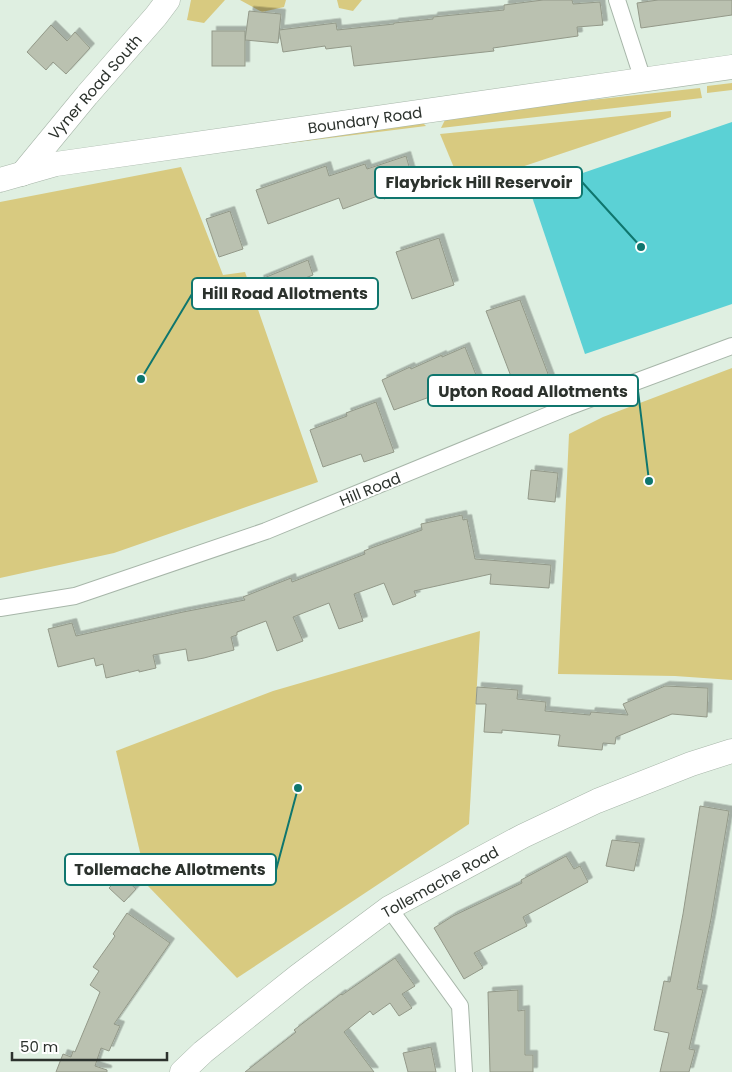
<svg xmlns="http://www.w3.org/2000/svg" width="732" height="1072" viewBox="0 0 732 1072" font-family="Poppins,sans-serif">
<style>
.green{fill:#d8ca80}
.water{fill:#5bd1d5}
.building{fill:#bac1b0;stroke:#939989;filter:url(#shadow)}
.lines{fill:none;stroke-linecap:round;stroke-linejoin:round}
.street-casing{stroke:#a7b6a9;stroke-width:18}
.secondary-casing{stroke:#a7b6a9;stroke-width:25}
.street{stroke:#fff;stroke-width:16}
.secondary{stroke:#fff;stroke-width:24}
.labels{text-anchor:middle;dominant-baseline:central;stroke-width:4;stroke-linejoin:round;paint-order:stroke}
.street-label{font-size:15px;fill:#2c322d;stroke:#fff}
.leader{fill:none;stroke:#0f766e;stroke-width:2}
.callout-dot{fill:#0f766e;stroke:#fff;stroke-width:2}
.callout{fill:#fff;stroke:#0f766e;stroke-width:2}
.callout-label{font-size:16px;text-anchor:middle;font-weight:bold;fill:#2c322d}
</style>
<defs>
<filter id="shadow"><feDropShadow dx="4.5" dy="-4.5" stdDeviation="0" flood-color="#0004"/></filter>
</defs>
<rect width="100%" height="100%" fill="#dfefe1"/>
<g class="green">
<path d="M 191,0 L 225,0 L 204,23 L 187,20 Z"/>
<path d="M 240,0 L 286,0 L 284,7 L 262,12 Z"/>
<path d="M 337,0 L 362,0 L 353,11 L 339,8 Z"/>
<path d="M 732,83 L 732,90 L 707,93 L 707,86 Z"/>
<path d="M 700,88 L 702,98 L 441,128 L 447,116 Z"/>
<path d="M 671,111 L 671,117 L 462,187 L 440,134 Z"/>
<path d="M 420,120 L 426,126 L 226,151 Z"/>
<path d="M 181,167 L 223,275 L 245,272 L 318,482 L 114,553 L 0,578 L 0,202 Z"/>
<path d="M 732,368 L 732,680 L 675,676 L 558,674 L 569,434 L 603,417 Z"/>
<path d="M 480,631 L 469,824 L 237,978 L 148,886 L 116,751 L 273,691 Z"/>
</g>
<path class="water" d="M 732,122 L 732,304 L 585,354 L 530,191 Z"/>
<g class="building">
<path d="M 543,0 L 572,0 L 573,4 L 600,2 L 603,25 L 577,27 L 578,36 L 493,48 L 494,51 L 354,66 L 351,46 L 326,49 L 325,46 L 283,52 L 279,30 L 336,23 L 337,30 L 394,24 L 394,23 L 433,19 L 433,17 L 504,10 L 504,5 Z"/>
<path d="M 658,0 L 732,0 L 732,15 L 641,28 L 637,3 Z"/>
<path d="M 249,11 L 281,14 L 278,43 L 245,40 Z"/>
<path d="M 51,25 L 67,41 L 75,32 L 90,48 L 66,74 L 53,62 L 46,70 L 27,52 Z"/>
<rect x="212" y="31" width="33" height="35"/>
<path d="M 406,156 L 415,187 L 384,199 L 383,194 L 343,209 L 339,198 L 268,224 L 256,190 L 326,166 L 329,176 L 365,164 L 367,169 Z"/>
<path d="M 230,211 L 243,249 L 219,257 L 206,219 Z"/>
<path d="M 439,238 L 454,285 L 412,299 L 396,252 Z"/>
<path d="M 308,260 L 313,275 L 265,294 L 259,280 Z"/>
<path d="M 520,300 L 553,387 L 520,400 L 486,311 Z"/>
<path d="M 465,347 L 478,380 L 457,389 L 457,387 L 394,410 L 382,380 L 410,367 L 411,369 L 442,355 L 442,357 Z"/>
<path d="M 376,402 L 394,452 L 364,462 L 361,454 L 323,467 L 310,430 L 347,416 L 346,413 Z"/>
<path d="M 531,470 L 558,473 L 555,502 L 528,499 Z"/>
<path d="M 462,515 L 463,520 L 467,519 L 475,559 L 551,565 L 549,588 L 490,584 L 491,574 L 414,591 L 416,596 L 393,605 L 384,583 L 354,594 L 363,621 L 339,629 L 329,603 L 293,617 L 303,641 L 277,651 L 266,621 L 237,632 L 237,635 L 231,637 L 234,650 L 204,658 L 188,661 L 186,649 L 153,655 L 156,668 L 139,672 L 139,670 L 106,678 L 103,664 L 96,666 L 94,658 L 58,667 L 48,629 L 72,623 L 76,636 L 183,612 L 245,600 L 243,597 L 291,578 L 292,582 L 365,554 L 364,551 L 371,548 L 422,530 L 421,524 Z"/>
<path d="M 665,686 L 708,688 L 707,717 L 672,714 L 616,737 L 615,744 L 603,743 L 602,750 L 558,746 L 560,735 L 502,730 L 502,733 L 484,732 L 486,704 L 476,704 L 477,687 L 518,690 L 517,699 L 546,702 L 545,711 L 590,715 L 591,712 L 628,715 L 623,704 Z"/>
<path d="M 700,806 L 729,811 L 711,919 L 697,989 L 703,990 L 689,1049 L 695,1050 L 689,1072 L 660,1072 L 669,1033 L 654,1030 L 664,981 L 670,982 L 683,914 Z"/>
<path d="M 612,840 L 640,843 L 634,871 L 606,866 Z"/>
<path d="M 566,856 L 574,869 L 580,866 L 588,882 L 523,917 L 527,926 L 474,953 L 483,968 L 464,979 L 434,928 L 453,916 L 522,883 L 521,880 Z"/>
<path d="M 121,875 L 136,889 L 124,902 L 109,888 Z"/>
<path d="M 127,913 L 170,943 L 114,1024 L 120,1026 L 109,1051 L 101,1048 L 95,1066 L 107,1070 L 107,1072 L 56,1072 L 63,1054 L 71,1057 L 73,1051 L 75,1052 L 100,992 L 90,985 L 99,971 L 93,967 L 115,936 L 113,934 Z"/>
<path d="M 395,958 L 415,986 L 402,994 L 412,1008 L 399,1016 L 390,1003 L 373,1015 L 370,1011 L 344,1032 L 374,1072 L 245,1072 L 296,1032 L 294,1030 L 341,994 L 342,995 Z"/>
<path d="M 518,990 L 518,1011 L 525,1010 L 525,1055 L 533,1055 L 533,1072 L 490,1072 L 488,992 Z"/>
<path d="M 431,1047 L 436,1072 L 408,1072 L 403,1053 Z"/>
</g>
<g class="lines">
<defs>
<g id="street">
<path d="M 617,0 L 643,80"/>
<path d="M 0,608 L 75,596 L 266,531 L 568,407 L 732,346"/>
<path d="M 389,908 L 460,1006 L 464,1072"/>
</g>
<g id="secondary">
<path d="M 22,174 L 87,95 L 156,16 L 168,0"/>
<path d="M 0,180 L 56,164 L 732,67"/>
<path d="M 182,1072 L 203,1052 L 298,976 L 389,908 L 523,836 L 597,801 L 691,764 L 732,751"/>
</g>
</defs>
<use href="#street" class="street-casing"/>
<use href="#secondary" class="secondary-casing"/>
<use href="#street" class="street"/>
<use href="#secondary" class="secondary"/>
</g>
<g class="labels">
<g class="street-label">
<text transform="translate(95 87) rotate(-49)">Vyner Road South</text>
<text transform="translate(365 120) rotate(-8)">Boundary Road</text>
<text transform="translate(370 489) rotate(-22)">Hill Road</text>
<text transform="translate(440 882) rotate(-29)">Tollemache Road</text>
</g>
</g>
<path class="leader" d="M641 247L582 182M141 379L192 294M649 481L638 391M298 788L276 870"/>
<g class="callout-dot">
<circle cx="641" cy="247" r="5"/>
<circle cx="141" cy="379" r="5"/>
<circle cx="649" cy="481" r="5"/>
<circle cx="298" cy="788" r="5"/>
</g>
<g class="callout">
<rect x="375" y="167" width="207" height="31" rx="5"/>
<rect x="192" y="278" width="186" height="31" rx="5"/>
<rect x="428" y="375" width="210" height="31" rx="5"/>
<rect x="65" y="854" width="211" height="31" rx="5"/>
</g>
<g class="callout-label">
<text x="479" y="188">Flaybrick Hill Reservoir</text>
<text x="285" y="299">Hill Road Allotments</text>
<text x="533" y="397">Upton Road Allotments</text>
<text x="170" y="875">Tollemache Allotments</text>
</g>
<path d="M12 1052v8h155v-8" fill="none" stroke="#2c322d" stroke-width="2.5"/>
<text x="20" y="1052" font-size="15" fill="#2c322d" stroke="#ffffff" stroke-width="4" paint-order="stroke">50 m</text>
</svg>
